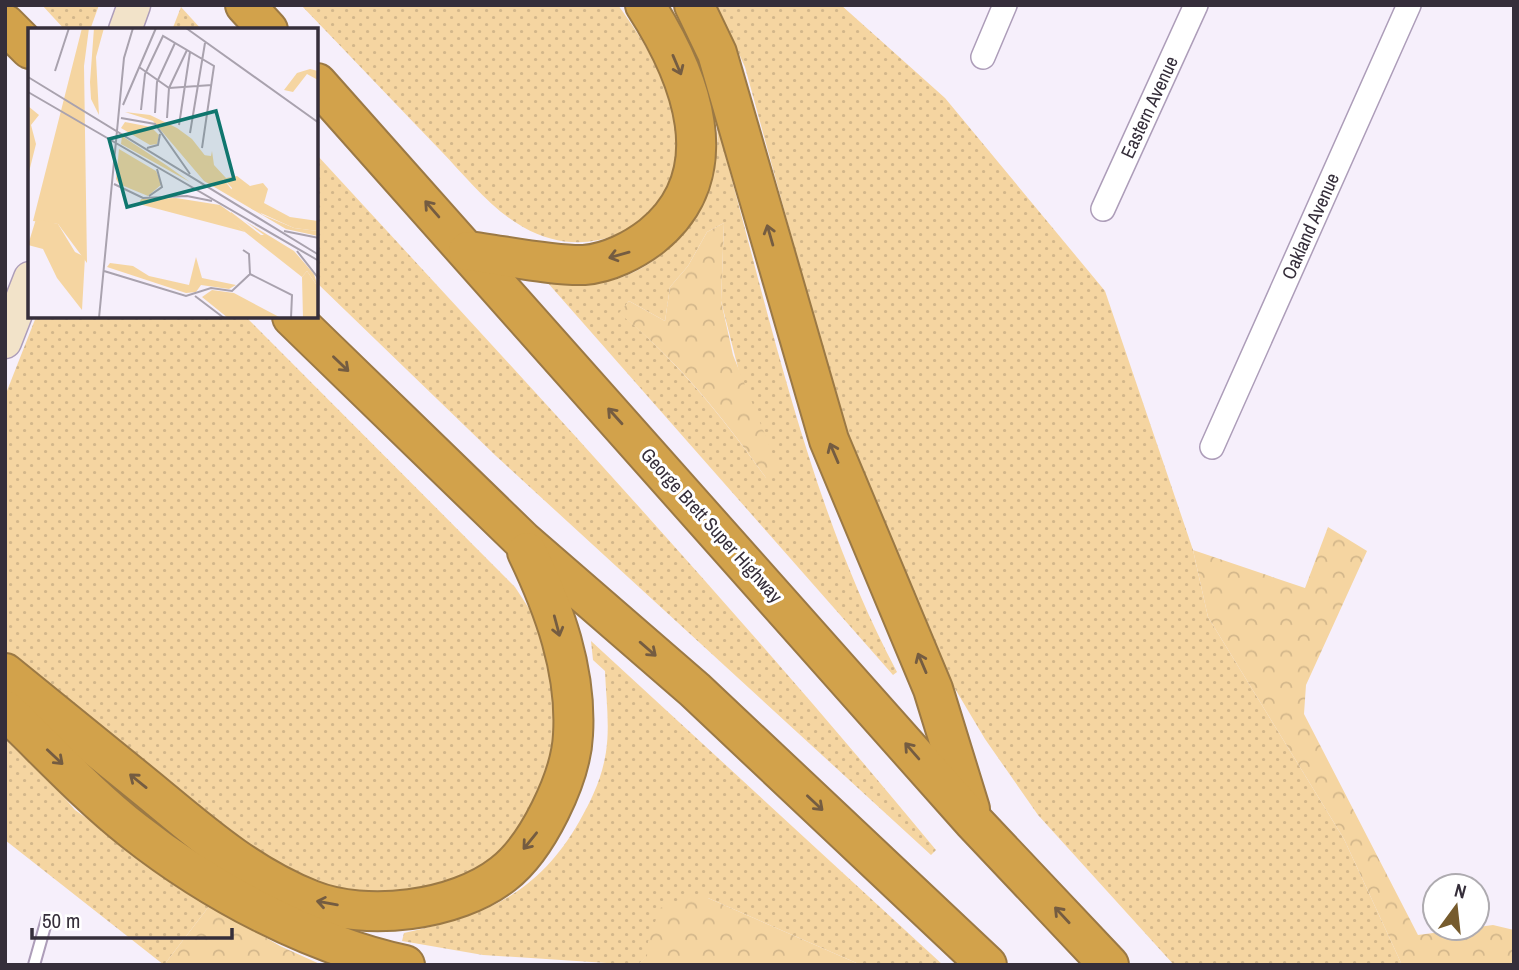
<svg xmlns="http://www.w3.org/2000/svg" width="1519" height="970" viewBox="0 0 1519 970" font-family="'Archivo Narrow',sans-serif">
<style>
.grass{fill:url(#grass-dots);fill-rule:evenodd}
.forest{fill:url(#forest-crowns)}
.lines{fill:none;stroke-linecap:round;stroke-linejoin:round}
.lane-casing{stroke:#ad9db9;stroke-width:14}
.street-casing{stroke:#ad9db9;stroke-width:26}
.secondary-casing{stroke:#ad9db9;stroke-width:35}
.highway-casing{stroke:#9b7945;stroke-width:42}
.lane{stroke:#fff;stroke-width:10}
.street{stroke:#fff;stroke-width:23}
.secondary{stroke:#f2e3c9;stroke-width:32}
.highway{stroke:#d2a24b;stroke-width:38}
.oneway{stroke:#745c41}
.labels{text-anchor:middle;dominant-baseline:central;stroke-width:6;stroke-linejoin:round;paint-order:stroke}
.street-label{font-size:19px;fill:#352e3a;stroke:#fff}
.inset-road{fill:none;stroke:#a9a2ae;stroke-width:2}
.view{fill:#0f766e;fill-opacity:0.15;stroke:#0f766e;stroke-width:3.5}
.inset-edge{fill:none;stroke:#352e3a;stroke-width:3.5}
</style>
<defs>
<pattern id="grass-dots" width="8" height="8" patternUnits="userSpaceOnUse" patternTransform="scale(1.75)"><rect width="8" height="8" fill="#f5d5a1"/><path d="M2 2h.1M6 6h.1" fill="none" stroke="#d3b78b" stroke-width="1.8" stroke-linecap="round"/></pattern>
<pattern id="forest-crowns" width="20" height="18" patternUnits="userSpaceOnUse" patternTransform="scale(1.75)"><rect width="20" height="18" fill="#f5d5a1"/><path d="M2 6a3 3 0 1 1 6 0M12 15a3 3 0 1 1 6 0" fill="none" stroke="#d3b78b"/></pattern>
</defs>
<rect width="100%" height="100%" fill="#f6effb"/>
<g class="grass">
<path d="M 42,5 L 99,5 L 90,30 L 65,30 Z"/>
<path d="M 301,5 L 618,5 C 642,38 667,78 675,119 C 692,209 603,273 523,227 C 491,209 466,177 441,151 C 394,102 348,54 301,5 Z"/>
<path d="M 717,5 L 841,5 L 945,98 L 1105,291 L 1193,550 L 1208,617 L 1344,839 L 1402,965 L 1174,965 L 1038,815 L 985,739 L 945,672 L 844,428 L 745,67 Z"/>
<path d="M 181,7 L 202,30 L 172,30 Z"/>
<path d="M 717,125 C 768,307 808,505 897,672 L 893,675 L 547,282 C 569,282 596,285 617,279 C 682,257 722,192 717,125 ZM 724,223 L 721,301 L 766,478 C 723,417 677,361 620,313 L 629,301 L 665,321 L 670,287 L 688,266 L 707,232 Z"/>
<path d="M 317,155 C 527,383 739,611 936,850 L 931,855 L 496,456 L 317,283 Z"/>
<path d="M 36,317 L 246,317 L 515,587 L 543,630 L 562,712 L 549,791 L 496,858 L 451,884 L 408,896 L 314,889 L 228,837 L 5,653 L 5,396 Z"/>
<path d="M 591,641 L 943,965 L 861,965 L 708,898 L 648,942 L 648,956 L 637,965 L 483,955 L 402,941 L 404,933 C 484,916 537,895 579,822 C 592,799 602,778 606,752 C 610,726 606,697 605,671 L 593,660 Z"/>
<path d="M 5,729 L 75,810 L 210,905 L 164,965 L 5,840 Z"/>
</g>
<g class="forest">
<path d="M 724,223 L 721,301 L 733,355 L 777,465 L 766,478 C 723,417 678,361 619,313 L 629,301 L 665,321 L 670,287 L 688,266 L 707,232 Z"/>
<path d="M 1328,527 L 1367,551 L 1306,685 L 1304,714 L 1418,935 L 1493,925 L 1514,930 L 1514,965 L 1402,965 L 1344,839 L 1208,617 L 1193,550 L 1305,588 Z"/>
<path d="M 689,896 L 708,898 L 861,965 L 637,965 L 647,956 L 648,942 L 660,908 Z"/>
<path d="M 210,905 L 280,946 L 322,965 L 164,965 Z"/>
</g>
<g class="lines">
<defs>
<path id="lane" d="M 34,965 L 47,919"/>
<g id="street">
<path d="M 983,57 L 1005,5"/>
<path d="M 1103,209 L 1196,5"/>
<path d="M 1212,447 L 1409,5"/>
</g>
<g id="secondary">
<path d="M 125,30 L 134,5"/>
<path d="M 5,342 L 30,278"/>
</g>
<g id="highway">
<path d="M 245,5 L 268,30"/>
<path d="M 694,5 L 717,53 L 829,440 L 933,689 L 970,809"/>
<path d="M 5,24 L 30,49"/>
<path d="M 317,83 L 973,821 L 1109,965"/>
<path d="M 468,251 C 501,255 553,266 584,265 C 609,263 634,250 652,236 C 730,173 690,75 645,5"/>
<path d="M 292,317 L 522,540 L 695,690 L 987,965"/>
<path d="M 5,673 C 53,712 101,751 149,790 C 201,833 248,875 311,900 C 366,922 456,911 503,874 C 537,848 571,778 573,735 C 577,671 554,608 527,552"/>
<path d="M 5,710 C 47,750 88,795 134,831 C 210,891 309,944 405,965"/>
</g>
</defs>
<use href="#lane" class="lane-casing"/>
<use href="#street" class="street-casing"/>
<use href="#secondary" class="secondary-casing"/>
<use href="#highway" class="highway-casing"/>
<use href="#lane" class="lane"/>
<use href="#street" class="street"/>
<use href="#secondary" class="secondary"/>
<use href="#highway" class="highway"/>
</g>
<defs><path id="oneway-shaft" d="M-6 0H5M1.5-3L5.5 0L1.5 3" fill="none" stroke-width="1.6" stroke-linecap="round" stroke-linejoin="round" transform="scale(1.75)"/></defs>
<g class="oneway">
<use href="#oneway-shaft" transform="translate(677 65) rotate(67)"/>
<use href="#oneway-shaft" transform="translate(432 209) rotate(-131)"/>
<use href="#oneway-shaft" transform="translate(770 235) rotate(-106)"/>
<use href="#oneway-shaft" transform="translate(619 255) rotate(164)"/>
<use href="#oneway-shaft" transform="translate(341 364) rotate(44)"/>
<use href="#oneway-shaft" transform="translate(615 416) rotate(-132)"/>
<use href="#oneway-shaft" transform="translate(834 453) rotate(-113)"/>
<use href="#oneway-shaft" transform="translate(557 626) rotate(75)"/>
<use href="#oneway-shaft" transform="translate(648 649) rotate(41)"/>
<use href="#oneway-shaft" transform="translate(922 663) rotate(-113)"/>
<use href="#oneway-shaft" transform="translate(912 751) rotate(-131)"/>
<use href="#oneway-shaft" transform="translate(55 757) rotate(43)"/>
<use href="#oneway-shaft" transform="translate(138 781) rotate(-141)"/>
<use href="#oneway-shaft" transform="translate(815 803) rotate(43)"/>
<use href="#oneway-shaft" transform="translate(530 841) rotate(129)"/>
<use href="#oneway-shaft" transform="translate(327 903) rotate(-170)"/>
<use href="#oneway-shaft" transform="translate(1062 915) rotate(-133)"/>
</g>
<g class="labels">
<g class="street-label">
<text transform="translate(1149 107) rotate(-65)">Eastern Avenue</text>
<text transform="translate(1310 226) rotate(-66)">Oakland Avenue</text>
<text transform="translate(712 525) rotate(48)">George Brett Super Highway</text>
</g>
</g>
<g transform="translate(28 28)">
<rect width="290" height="290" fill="#f6effb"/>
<path d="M 54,0 L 61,0 L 56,38 L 59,235 L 30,196 L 5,193 ZM 97,84 L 122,87 L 149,100 L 164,111 L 204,162 L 235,187 L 266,200 L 290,203 L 290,208 L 258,201 L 176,153 L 125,93 ZM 97,94 L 123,99 L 131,107 L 129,116 L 122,117 L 93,100 ZM 94,108 L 138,137 L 162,154 L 93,116 ZM 91,121 L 128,143 L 134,156 L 120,168 L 91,156 L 88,151 ZM 203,184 L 233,207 L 236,207 L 217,193 L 266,223 L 286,246 L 290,259 L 279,243 L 274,249 L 203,193 Z" fill="#f5d5a1"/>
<path d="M 66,0 L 76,0 L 68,29 L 71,87 L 63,71 L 62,54 ZM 282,41 L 290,43 L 290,52 L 279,46 L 265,64 L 256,62 L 269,45 ZM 0,78 L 11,87 L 3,97 L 8,116 L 0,148 ZM 184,123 L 186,137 L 198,150 L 209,148 L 222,158 L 235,155 L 240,161 L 236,175 L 262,189 L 290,193 L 290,203 L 266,200 L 224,181 L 202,164 L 204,160 L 177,132 L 175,127 L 183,128 ZM 148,170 L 192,177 L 206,187 L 204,193 L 217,204 L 111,176 L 113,171 ZM 8,191 L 30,196 L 47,224 L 57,229 L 54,282 L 29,250 L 15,221 L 0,217 ZM 168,229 L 174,250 L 208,257 L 201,261 L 173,257 L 168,264 L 158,265 L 79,239 L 82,235 L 105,238 L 121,248 L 161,257 ZM 279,243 L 290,259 L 290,290 L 275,290 L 274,249 ZM 184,262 L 206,265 L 253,290 L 200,290 L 174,269 Z" fill="#f5d5a1"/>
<path class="inset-road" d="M 158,0 L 291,95M 111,39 L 141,60 L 184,57M 27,43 L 41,0M 0,49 L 291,227M 0,64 L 291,233M 95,77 L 128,0M 113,82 L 117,46 L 135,8 L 186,38 L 174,120M 127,85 L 129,54 L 147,15M 93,90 L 127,96 L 162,146M 139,90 L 141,60 L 159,22M 151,97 L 162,24M 162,105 L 177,15M 119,120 L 130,117 L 132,106M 86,156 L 115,170 L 159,168 L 184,173M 121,168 L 134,159 L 129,141M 256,203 L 291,210M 269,223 L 291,251M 76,243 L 158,268 L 183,260 L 204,263 L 222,246 L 221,226 L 215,222M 222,246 L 264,267 L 263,290M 167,268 L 196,290M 71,290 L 96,30 L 105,0"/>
<path class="view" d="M 188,83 L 206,151 L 99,179 L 81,111 Z"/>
<rect width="290" height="290" class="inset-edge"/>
</g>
<rect width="1519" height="970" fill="none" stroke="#352e3a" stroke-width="14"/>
<g transform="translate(1456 907) rotate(15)"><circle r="33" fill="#ffffff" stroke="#aeabb0" stroke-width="2"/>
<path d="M0-5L12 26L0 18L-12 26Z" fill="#765b2d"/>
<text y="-10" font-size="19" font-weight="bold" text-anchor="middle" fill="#352e3a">N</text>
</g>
<path d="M32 928v10h200v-10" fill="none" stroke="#352e3a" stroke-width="3.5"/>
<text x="42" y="928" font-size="21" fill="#352e3a" stroke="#ffffff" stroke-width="5" paint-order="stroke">50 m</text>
</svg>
